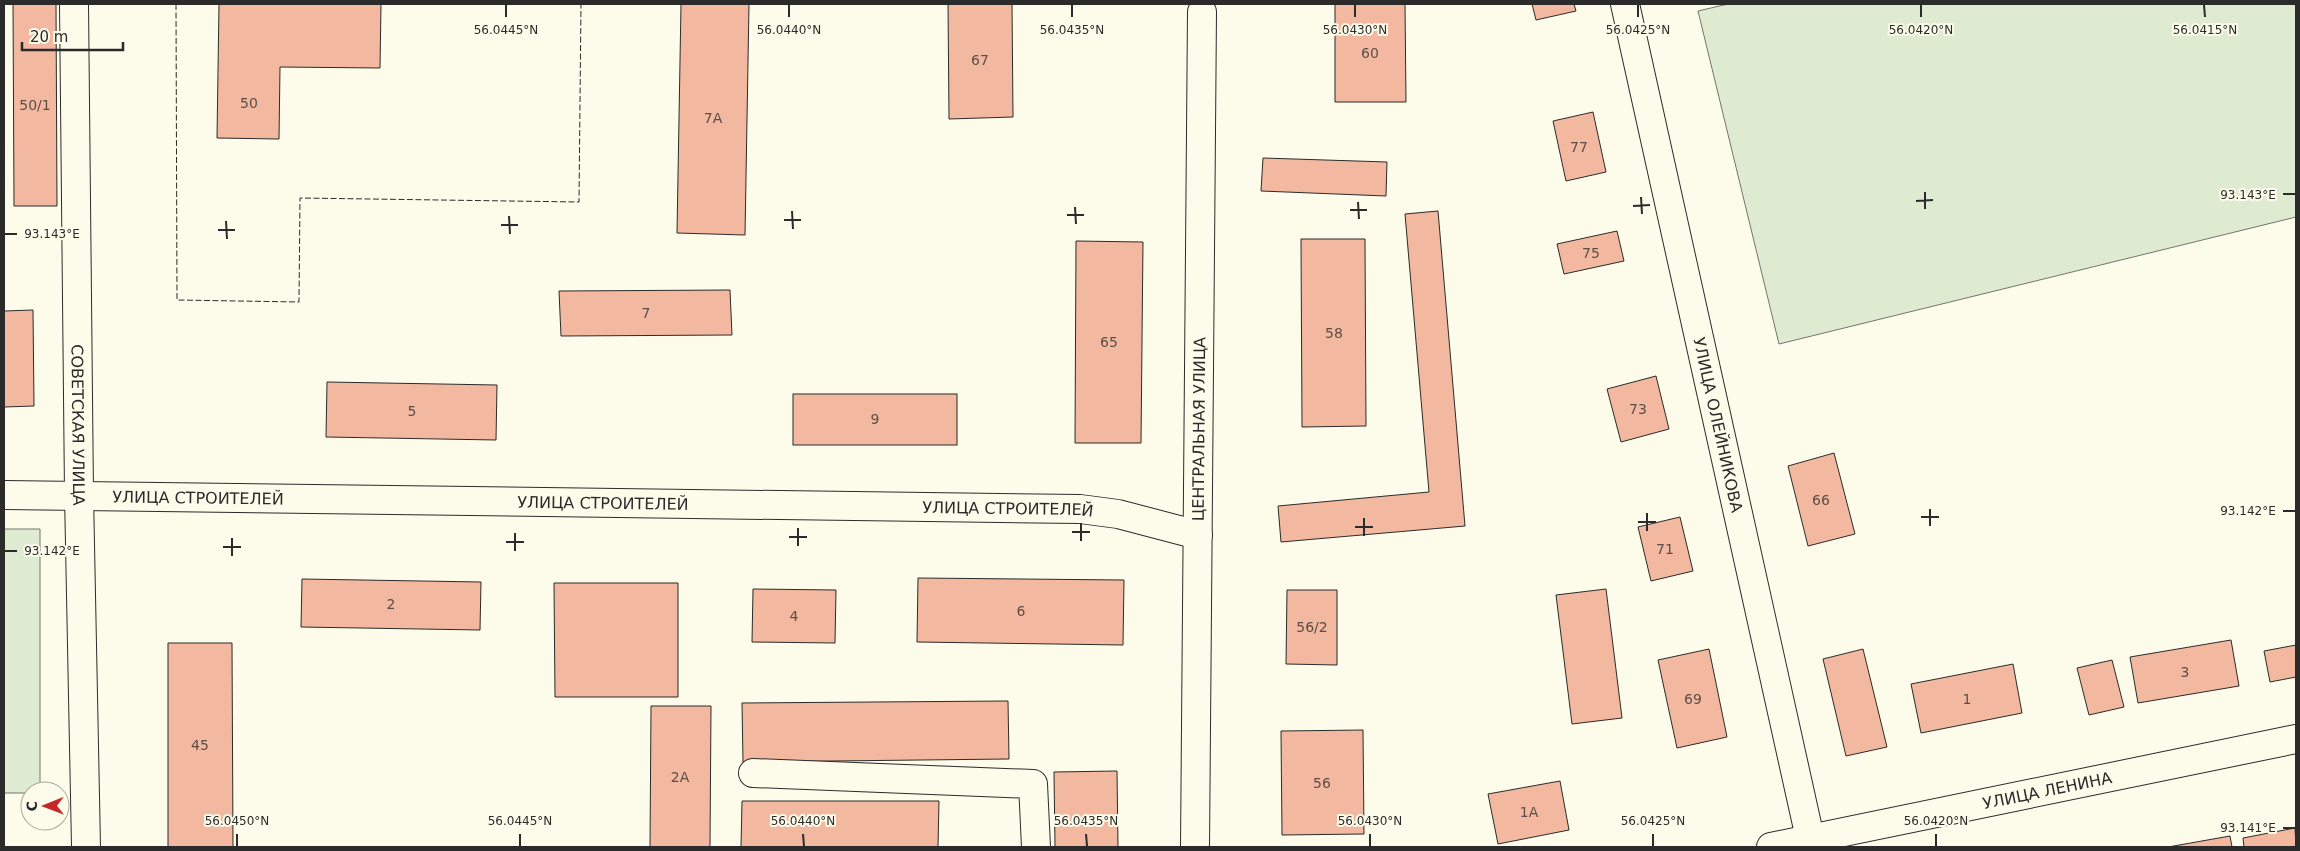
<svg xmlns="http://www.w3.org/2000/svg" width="2300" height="851" viewBox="0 0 2300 851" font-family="'DejaVu Sans',sans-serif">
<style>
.green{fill:#deebd1;stroke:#74746e}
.building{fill:#f2b8a0;stroke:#2b2b2b}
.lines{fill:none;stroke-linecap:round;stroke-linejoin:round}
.minor-casing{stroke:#2b2b2b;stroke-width:30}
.minor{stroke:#fdfbea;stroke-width:28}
.fence{stroke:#2b2b2b;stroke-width:1;stroke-dasharray:6 2.5;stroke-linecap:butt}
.ticks{fill:none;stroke:#2b2b2b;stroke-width:2}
.labels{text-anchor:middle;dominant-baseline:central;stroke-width:4;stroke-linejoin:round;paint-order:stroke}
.number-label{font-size:14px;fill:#5d4e48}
.street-label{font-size:16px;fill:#2b2b2b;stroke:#fdfbea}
.ticks-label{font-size:12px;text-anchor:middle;fill:#2b2b2b;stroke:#fdfbea;stroke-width:4;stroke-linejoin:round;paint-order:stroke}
</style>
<rect width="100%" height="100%" fill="#fdfbea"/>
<g class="green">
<path d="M 1728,4 L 2296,4 L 2296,217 L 1779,344 L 1698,11 Z"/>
<path d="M 4,529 L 40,529 L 40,791 L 30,791 L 30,793 L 4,793 Z"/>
</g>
<g class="building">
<path d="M 13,4 L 56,4 L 57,206 L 14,206 Z"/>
<path d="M 219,4 L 381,4 L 380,68 L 280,67 L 279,139 L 217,138 Z"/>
<path d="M 681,4 L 749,4 L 745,235 L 677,233 Z"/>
<path d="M 948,4 L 1012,4 L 1013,117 L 949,119 Z"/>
<path d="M 1335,4 L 1405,4 L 1406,102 L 1335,102 Z"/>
<path d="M 1532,4 L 1574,4 L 1576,11 L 1536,20 Z"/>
<path d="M 1593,112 L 1606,172 L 1566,181 L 1553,121 Z"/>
<path d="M 1263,158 L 1387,162 L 1386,196 L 1261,191 Z"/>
<path d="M 1438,211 L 1465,526 L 1281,542 L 1278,506 L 1429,492 L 1405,214 Z"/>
<path d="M 1617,231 L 1624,261 L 1564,274 L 1557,244 Z"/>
<path d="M 1301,239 L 1365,239 L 1366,426 L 1302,427 Z"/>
<path d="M 1076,241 L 1143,242 L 1141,443 L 1075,443 Z"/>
<path d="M 730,290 L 732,335 L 561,336 L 559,291 Z"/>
<path d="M 33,310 L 34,406 L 4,407 L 4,311 Z"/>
<path d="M 1656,376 L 1669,429 L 1621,442 L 1607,389 Z"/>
<path d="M 327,382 L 497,385 L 496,440 L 326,437 Z"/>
<rect x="793" y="394" width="164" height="51"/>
<path d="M 1834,453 L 1855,534 L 1808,546 L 1788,466 Z"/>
<path d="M 1680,517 L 1693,571 L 1651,581 L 1638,527 Z"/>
<path d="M 918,578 L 1124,580 L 1123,645 L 917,642 Z"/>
<path d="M 302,579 L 481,582 L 480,630 L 301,627 Z"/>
<path d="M 554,583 L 678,583 L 678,697 L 555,697 Z"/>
<path d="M 753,589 L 836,590 L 835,643 L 752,642 Z"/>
<path d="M 1606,589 L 1622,718 L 1572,724 L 1556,595 Z"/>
<path d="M 1287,590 L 1337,590 L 1337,665 L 1286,664 Z"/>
<path d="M 2231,640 L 2239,686 L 2138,703 L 2130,657 Z"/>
<path d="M 168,643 L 232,643 L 233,847 L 168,847 Z"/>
<path d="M 2296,645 L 2296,677 L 2270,682 L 2264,651 Z"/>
<path d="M 1709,649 L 1727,737 L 1677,748 L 1658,660 Z"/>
<path d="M 1863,649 L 1887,747 L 1846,756 L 1823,659 Z"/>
<path d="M 2112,660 L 2124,707 L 2089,715 L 2077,668 Z"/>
<path d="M 2013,664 L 2022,713 L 1921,733 L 1911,684 Z"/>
<path d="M 1008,701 L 1009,759 L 743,762 L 742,703 Z"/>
<path d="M 651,706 L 711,706 L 710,847 L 650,847 Z"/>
<path d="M 1363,730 L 1364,834 L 1282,835 L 1281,731 Z"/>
<path d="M 1117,771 L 1118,847 L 1055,847 L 1054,772 Z"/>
<path d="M 1560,781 L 1569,830 L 1498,844 L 1488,794 Z"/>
<path d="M 742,801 L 939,801 L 938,847 L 741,847 Z"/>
<path d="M 2295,828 L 2296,847 L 2244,847 L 2243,838 Z"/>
<path d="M 2230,836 L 2232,847 L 2168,847 Z"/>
</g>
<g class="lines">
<defs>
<g id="minor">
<path id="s1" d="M 74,4 L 79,494 L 86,847"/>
<path id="s2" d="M 1625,4 L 1812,847"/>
<path id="s3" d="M 4,495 L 1080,509 L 1118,514 L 1198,535"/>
<path d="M 753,773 L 1033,784 L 1036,847"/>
<path id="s4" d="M 1195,847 L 1202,12"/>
<path id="s5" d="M 1771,847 L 2296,739"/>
</g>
</defs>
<use href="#minor" class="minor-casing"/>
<use href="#minor" class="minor"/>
<path class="fence" d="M 176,4 L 177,300 L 299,302 L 300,198 L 579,202 L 581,4"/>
</g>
<path class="ticks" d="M 506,5 L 506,17M 789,5 L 789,17M 1072,5 L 1072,17M 1355,5 L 1355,17M 1638,5 L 1638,17M 1921,5 L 1921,17M 2204,5 L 2205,17M 1925,192 L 1925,209M 2283,194 L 2295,194M 1641,197 L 1642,214M 1916,201 L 1933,200M 1358,202 L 1359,219M 1633,206 L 1650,205M 1075,207 L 1076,224M 1350,210 L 1367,210M 792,211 L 793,229M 1067,215 L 1084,215M 509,216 L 510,234M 784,220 L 801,220M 226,221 L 227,239M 501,225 L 518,225M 218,230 L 235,230M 5,234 L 17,234M 1930,509 L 1930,526M 2283,511 L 2295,511M 1647,513 L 1647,531M 1921,517 L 1939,517M 1364,518 L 1364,536M 1638,522 L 1656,522M 1081,523 L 1081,541M 1355,527 L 1373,527M 798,528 L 798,546M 1072,532 L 1090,532M 515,533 L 515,551M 789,537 L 807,537M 232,538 L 232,556M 506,542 L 524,542M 223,547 L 241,547M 5,551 L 17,551M 2283,828 L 2295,828M 237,834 L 237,846M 520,834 L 520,846M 803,834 L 804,846M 1086,834 L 1087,846M 1370,834 L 1370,846M 1653,834 L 1653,846M 1936,834 L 1936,846"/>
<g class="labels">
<g class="number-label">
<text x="1370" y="53">60</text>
<text x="980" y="60">67</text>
<text x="249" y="103">50</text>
<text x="35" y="105">50/1</text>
<text x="713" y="118">7А</text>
<text x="1579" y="147">77</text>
<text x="1591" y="253">75</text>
<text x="646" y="313">7</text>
<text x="1334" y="333">58</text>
<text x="1109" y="342">65</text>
<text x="1638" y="409">73</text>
<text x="412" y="411">5</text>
<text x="875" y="419">9</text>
<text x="1821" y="500">66</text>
<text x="1665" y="549">71</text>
<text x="391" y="604">2</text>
<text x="1021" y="611">6</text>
<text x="794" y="616">4</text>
<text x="1312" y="627">56/2</text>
<text x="2185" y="672">3</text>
<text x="1693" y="699">69</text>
<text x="1967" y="699">1</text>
<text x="200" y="745">45</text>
<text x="680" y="777">2А</text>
<text x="1322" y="783">56</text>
<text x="1529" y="812">1А</text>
</g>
<g class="street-label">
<text stroke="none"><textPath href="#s2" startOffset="431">УЛИЦА ОЛЕЙНИКОВА</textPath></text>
<text stroke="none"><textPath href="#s1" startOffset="421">СОВЕТСКАЯ УЛИЦА</textPath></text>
<text stroke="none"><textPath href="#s4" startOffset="418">ЦЕНТРАЛЬНАЯ УЛИЦА</textPath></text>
<text stroke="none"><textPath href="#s3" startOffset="194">УЛИЦА СТРОИТЕЛЕЙ</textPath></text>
<text stroke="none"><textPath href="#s3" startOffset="599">УЛИЦА СТРОИТЕЛЕЙ</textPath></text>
<text stroke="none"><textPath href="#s3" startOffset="1004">УЛИЦА СТРОИТЕЛЕЙ</textPath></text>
<text stroke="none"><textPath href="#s5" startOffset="282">УЛИЦА ЛЕНИНА</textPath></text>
</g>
</g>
<g class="ticks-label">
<text x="506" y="34">56.0445°N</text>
<text x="789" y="34">56.0440°N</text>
<text x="1072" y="34">56.0435°N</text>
<text x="1355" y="34">56.0430°N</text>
<text x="1638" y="34">56.0425°N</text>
<text x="1921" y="34">56.0420°N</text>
<text x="2205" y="34">56.0415°N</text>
<text x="2248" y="199">93.143°E</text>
<text x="52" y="238">93.143°E</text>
<text x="2248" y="515">93.142°E</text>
<text x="52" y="555">93.142°E</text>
<text x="237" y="825">56.0450°N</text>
<text x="520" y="825">56.0445°N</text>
<text x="803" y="825">56.0440°N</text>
<text x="1086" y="825">56.0435°N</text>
<text x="1370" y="825">56.0430°N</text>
<text x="1653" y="825">56.0425°N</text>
<text x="1936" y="825">56.0420°N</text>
<text x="2248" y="832">93.141°E</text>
</g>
<rect width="2300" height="851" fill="none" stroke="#2b2b2b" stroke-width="10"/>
<g transform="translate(45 806) rotate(269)"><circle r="24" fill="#fdfbea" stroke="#a9a89e"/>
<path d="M0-4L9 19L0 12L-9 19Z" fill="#c62828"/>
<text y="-8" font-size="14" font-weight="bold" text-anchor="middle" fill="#2b2b2b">С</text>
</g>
<path d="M22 42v8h101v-8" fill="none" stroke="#2b2b2b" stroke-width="2.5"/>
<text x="30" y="42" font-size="15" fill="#2b2b2b" stroke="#fdfbea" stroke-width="4" paint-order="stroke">20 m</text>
</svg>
